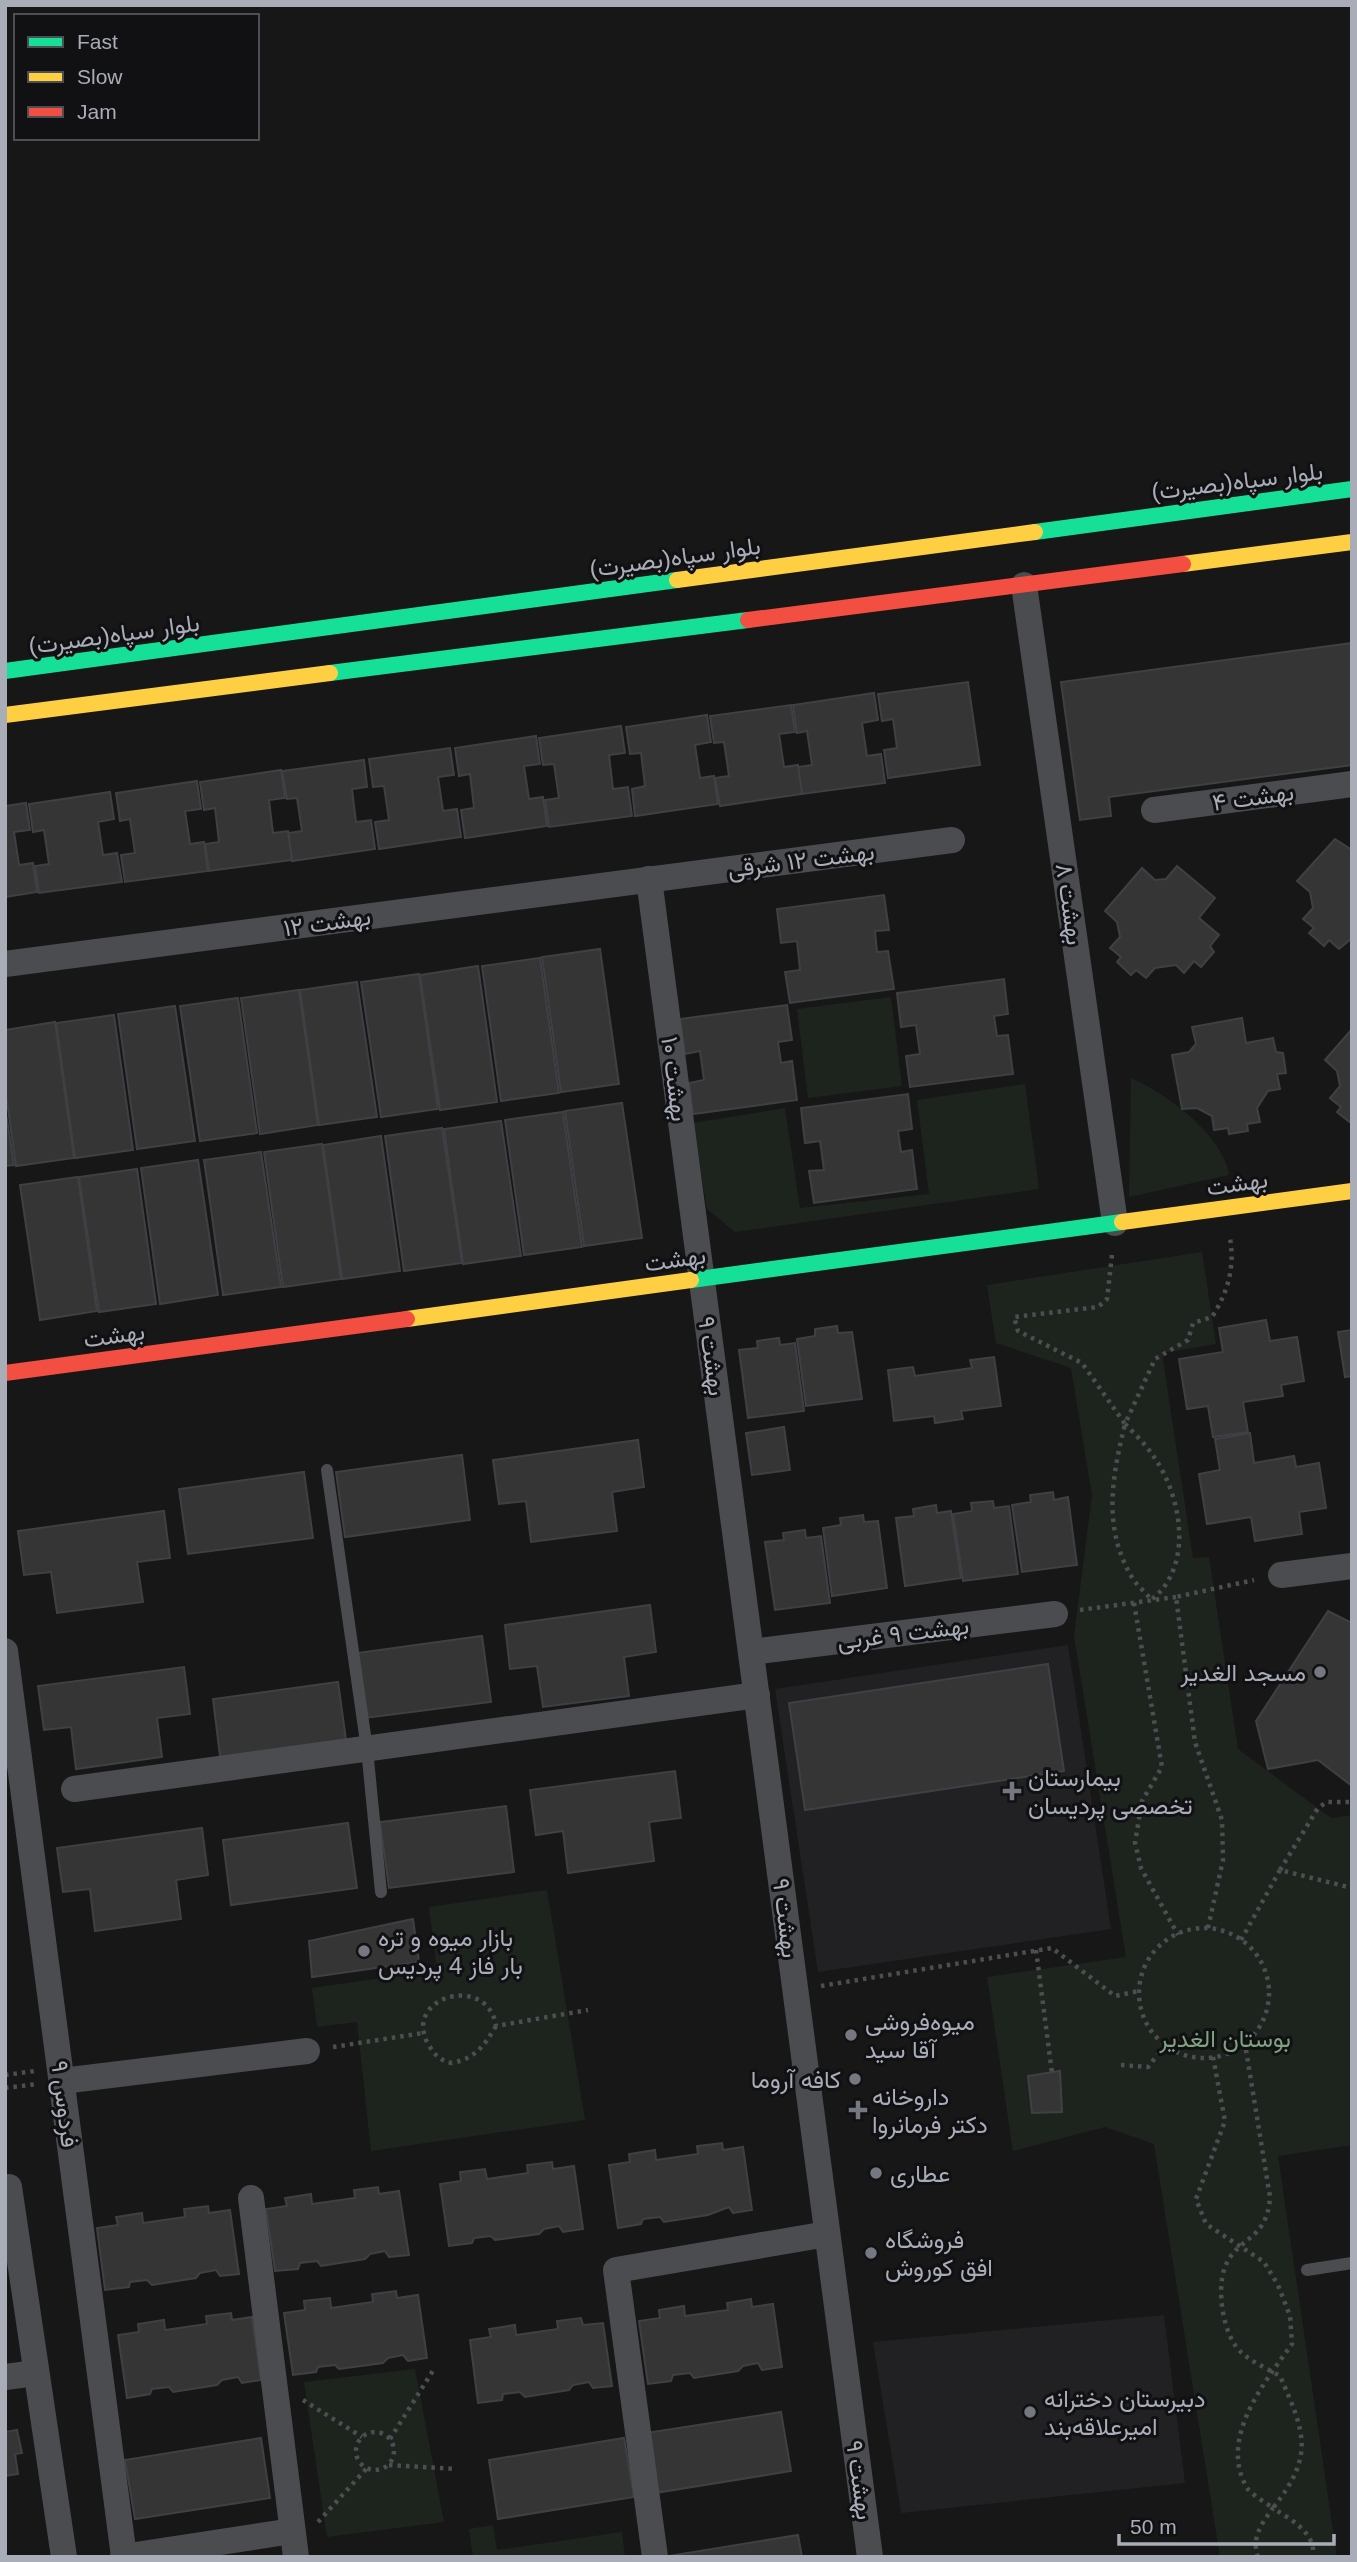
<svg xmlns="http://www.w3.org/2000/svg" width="1357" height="2562" viewBox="0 0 1357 2562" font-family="Arial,Vazirmatn,sans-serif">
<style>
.built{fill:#212123;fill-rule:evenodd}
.green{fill:#1d241e}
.building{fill:#353536;stroke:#3f4043;stroke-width:2}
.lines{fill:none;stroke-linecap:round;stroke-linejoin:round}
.path{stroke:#4d4e52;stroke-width:4.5;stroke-dasharray:3.5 5;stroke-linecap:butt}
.lane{stroke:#4b4c50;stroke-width:12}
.street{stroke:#4b4c50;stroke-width:26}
.fast{stroke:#16e098;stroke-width:16}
.slow{stroke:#ffcf43;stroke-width:16}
.jam{stroke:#f24e42;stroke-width:16}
.poi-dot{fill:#757880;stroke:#111113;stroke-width:2.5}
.labels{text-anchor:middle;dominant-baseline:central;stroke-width:6;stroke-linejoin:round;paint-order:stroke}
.street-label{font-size:24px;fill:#a8adb8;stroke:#111113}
.poi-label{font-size:24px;fill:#a8adb8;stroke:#111113;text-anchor:start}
.park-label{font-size:24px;fill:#7fa381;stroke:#111113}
</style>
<rect width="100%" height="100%" fill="#171717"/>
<g class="built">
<path d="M 1068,1645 L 1111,1929 L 818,1972 L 775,1689 ZM 1048,1664 L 1064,1771 L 806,1810 L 789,1704 Z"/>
<path d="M 1164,2315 L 1185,2483 L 901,2513 L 873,2342 Z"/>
</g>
<g class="green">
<path d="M 891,997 L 902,1086 L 808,1098 L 797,1009 Z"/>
<path d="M 1131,1078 C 1167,1094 1222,1134 1229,1175 L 1129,1197 Z"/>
<path d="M 1025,1084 L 1039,1189 L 735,1232 L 707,1209 L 693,1123 L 785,1108 L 800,1208 L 929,1194 L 917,1100 Z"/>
<path d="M 1202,1252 L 1216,1344 L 1162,1353 L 1193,1558 L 1209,1557 L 1238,1749 L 1331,1818 L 1352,1815 L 1352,2145 L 1278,2156 L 1337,2557 L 1220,2557 L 1154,2144 L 1105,2127 L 1013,2151 L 987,1977 L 1126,1957 L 1074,1636 L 1092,1495 L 1071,1368 L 996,1343 L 987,1285 Z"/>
<path d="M 547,1890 L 585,2120 L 371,2151 L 357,2022 L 317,2027 L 312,1988 L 437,1970 L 429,1907 Z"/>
<path d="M 415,2369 L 444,2522 L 327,2537 L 304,2382 Z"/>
<path d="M 493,2525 L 497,2550 L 622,2532 L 625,2557 L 473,2557 L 469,2529 Z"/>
</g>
<g class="building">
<path d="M 1352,643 L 1352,765 L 1109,797 L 1111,816 L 1080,820 L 1061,682 Z"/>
<path d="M 968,682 L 980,765 L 888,778 L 884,750 L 897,748 L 893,719 L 882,721 L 878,694 Z"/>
<path d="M 874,693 L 878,720 L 862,723 L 867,756 L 881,754 L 885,783 L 802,794 L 798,767 L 812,765 L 807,731 L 797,733 L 793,705 Z"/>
<path d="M 791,705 L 795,732 L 779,734 L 784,767 L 798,765 L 802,794 L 720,806 L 715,778 L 729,776 L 724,742 L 714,743 L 710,716 Z"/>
<path d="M 707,715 L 711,742 L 695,745 L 700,778 L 714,776 L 718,804 L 635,816 L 632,789 L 645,786 L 641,753 L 630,754 L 626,727 Z"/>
<path d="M 621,726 L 625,753 L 609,755 L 613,789 L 628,787 L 632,816 L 549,827 L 545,800 L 559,798 L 554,764 L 543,765 L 539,738 Z"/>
<path d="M 536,736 L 540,764 L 524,766 L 529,799 L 543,797 L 547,826 L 465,838 L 461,810 L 474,808 L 470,774 L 459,776 L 455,748 Z"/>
<path d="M 450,748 L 454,775 L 438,777 L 443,811 L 457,809 L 461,837 L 379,849 L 375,822 L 389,820 L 384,786 L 373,787 L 369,759 Z"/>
<path d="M 364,760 L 367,787 L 352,789 L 356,822 L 371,820 L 375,849 L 292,861 L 288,833 L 302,831 L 297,798 L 287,799 L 282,771 Z"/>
<path d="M 281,770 L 285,798 L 269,800 L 273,833 L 288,831 L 292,860 L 209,871 L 205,844 L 219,842 L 215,808 L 204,810 L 200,782 Z"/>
<path d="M 197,781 L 201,809 L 185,811 L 190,844 L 204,842 L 208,871 L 125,882 L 121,855 L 135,853 L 130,819 L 120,821 L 116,793 Z"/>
<path d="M 110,792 L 114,819 L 98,822 L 103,855 L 117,853 L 122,882 L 39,893 L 35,866 L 49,864 L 44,830 L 33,832 L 29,804 Z"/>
<path d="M 26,803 L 30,830 L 14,832 L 19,865 L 33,863 L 37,892 L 5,897 L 5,806 Z"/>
<path d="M 1335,839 L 1352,850 L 1352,938 L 1339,949 L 1329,940 L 1324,946 L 1309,933 L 1314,928 L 1303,919 L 1313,908 L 1310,892 L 1297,881 Z"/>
<path d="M 1177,866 L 1215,898 L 1199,918 L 1219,935 L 1210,946 L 1214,952 L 1201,967 L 1194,961 L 1184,973 L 1176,965 L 1155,968 L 1146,978 L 1136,970 L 1131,975 L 1117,962 L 1121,957 L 1110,948 L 1120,937 L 1117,922 L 1105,911 L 1142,868 L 1155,880 L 1166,879 Z"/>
<path d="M 884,895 L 889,930 L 875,931 L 877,952 L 888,951 L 894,989 L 790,1003 L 785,972 L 800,970 L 797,941 L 781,943 L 777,909 Z"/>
<path d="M 600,949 L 619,1084 L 561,1092 L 542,957 Z"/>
<path d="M 540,958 L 559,1093 L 501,1101 L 482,966 Z"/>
<path d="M 478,966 L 497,1102 L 440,1110 L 420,975 Z"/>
<path d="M 419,974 L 438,1109 L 381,1117 L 361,982 Z"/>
<path d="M 1004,979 L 1008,1014 L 994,1016 L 997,1036 L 1008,1035 L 1013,1074 L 910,1087 L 906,1056 L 920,1054 L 916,1025 L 901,1027 L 897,993 Z"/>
<path d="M 357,982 L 377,1117 L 319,1125 L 300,990 Z"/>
<path d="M 299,990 L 318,1125 L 260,1134 L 241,998 Z"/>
<path d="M 238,998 L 257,1133 L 200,1141 L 180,1006 Z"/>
<path d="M 787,1005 L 792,1040 L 778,1042 L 781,1063 L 792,1061 L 797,1100 L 693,1114 L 689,1083 L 704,1080 L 700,1051 L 685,1054 L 680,1019 Z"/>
<path d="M 175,1006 L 195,1141 L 137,1149 L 118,1014 Z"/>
<path d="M 114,1015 L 133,1150 L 75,1158 L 56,1023 Z"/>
<path d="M 1242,1018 L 1246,1043 L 1273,1038 L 1276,1052 L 1283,1053 L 1286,1073 L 1277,1074 L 1280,1089 L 1268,1091 L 1257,1108 L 1260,1122 L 1247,1124 L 1248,1131 L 1229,1134 L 1228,1128 L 1214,1130 L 1212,1116 L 1197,1108 L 1182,1109 L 1172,1055 L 1189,1052 L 1196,1044 L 1192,1027 Z"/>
<path d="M 55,1022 L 74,1158 L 16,1166 L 5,1087 L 5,1030 Z"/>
<path d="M 1352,1029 L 1352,1124 L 1337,1112 L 1341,1107 L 1330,1098 L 1340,1086 L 1337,1071 L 1325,1060 Z"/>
<path d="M 908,1094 L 912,1129 L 898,1131 L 901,1152 L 912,1150 L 917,1189 L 814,1203 L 809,1171 L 824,1170 L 820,1141 L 805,1143 L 801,1108 Z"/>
<path d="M 622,1103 L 642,1238 L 584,1246 L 565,1111 Z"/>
<path d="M 5,1107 L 14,1165 L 5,1166 Z"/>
<path d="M 563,1112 L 582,1247 L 524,1255 L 505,1120 Z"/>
<path d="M 501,1121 L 521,1256 L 463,1264 L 444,1129 Z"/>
<path d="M 442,1128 L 462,1263 L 404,1271 L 385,1136 Z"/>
<path d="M 381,1136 L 400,1271 L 342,1279 L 323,1145 Z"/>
<path d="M 322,1144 L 341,1279 L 283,1287 L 264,1152 Z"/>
<path d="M 261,1152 L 281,1287 L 223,1295 L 204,1160 Z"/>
<path d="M 198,1160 L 218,1295 L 160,1304 L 141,1168 Z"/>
<path d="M 137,1169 L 156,1304 L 99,1312 L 79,1177 Z"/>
<path d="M 78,1177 L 97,1311 L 40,1320 L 20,1185 Z"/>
<path d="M 1266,1320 L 1270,1341 L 1297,1337 L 1304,1381 L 1281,1385 L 1283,1396 L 1243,1402 L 1248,1432 L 1213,1437 L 1208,1406 L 1187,1409 L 1179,1359 L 1223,1352 L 1219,1328 Z"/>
<path d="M 837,1326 L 838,1333 L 852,1332 L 862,1399 L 806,1406 L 797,1339 L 815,1336 L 815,1329 Z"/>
<path d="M 1352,1330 L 1352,1376 L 1345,1377 L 1338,1332 Z"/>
<path d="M 779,1338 L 780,1345 L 795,1343 L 804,1411 L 748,1418 L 739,1350 L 758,1348 L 757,1341 Z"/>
<path d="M 994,1357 L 1001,1406 L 961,1411 L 963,1419 L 935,1423 L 934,1416 L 894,1421 L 888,1370 L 913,1367 L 915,1376 L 972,1368 L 970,1360 Z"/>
<path d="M 784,1427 L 790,1470 L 752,1475 L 746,1433 Z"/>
<path d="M 1250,1433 L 1254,1463 L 1294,1456 L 1296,1467 L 1319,1463 L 1326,1508 L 1299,1512 L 1302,1534 L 1255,1541 L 1251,1517 L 1207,1524 L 1199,1474 L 1220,1470 L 1215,1439 Z"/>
<path d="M 638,1440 L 644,1487 L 612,1492 L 617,1531 L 531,1542 L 526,1501 L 499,1504 L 493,1460 Z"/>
<path d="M 462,1455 L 470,1520 L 345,1537 L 336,1472 Z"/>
<path d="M 304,1472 L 313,1538 L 188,1554 L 179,1489 Z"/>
<path d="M 1053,1492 L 1054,1500 L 1068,1497 L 1077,1565 L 1022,1572 L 1012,1505 L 1031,1502 L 1030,1495 Z"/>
<path d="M 993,1501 L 994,1508 L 1009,1506 L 1018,1574 L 963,1581 L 953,1514 L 972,1511 L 971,1503 Z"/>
<path d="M 936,1505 L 937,1513 L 951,1511 L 961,1578 L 905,1586 L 896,1518 L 914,1516 L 913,1509 Z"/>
<path d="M 164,1511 L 170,1558 L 137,1562 L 143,1602 L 57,1613 L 51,1572 L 24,1575 L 18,1531 Z"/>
<path d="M 863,1515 L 864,1522 L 878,1521 L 887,1588 L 832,1596 L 823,1528 L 841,1525 L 840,1518 Z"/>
<path d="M 805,1530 L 806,1538 L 821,1536 L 830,1603 L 775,1610 L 765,1542 L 784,1540 L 783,1533 Z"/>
<path d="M 650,1605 L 656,1652 L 624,1657 L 629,1696 L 543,1707 L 537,1666 L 510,1669 L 505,1625 Z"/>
<path d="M 1328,1611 L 1352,1623 L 1352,1786 L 1318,1760 L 1268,1769 L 1256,1721 Z"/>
<path d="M 482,1636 L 491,1702 L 365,1718 L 357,1653 Z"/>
<path d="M 1048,1664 L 1064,1771 L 805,1810 L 789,1703 Z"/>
<path d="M 184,1667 L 190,1714 L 157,1718 L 162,1757 L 76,1769 L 71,1727 L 44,1730 L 38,1686 Z"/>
<path d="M 338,1682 L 347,1747 L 221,1764 L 213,1699 Z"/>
<path d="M 675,1771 L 681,1818 L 649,1822 L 654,1861 L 568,1873 L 563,1831 L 536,1835 L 530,1790 Z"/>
<path d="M 506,1806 L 514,1872 L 389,1888 L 380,1822 Z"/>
<path d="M 348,1823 L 357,1888 L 231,1905 L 223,1840 Z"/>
<path d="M 202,1828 L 208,1875 L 176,1880 L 181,1919 L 95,1931 L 90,1889 L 63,1892 L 57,1848 Z"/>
<path d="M 413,1919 L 419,1962 L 312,1977 L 309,1941 Z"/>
<path d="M 1060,2071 L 1062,2112 L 1032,2113 L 1028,2076 Z"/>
<path d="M 722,2143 L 723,2150 L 743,2147 L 752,2210 L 733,2213 L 729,2207 L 708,2215 L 664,2222 L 660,2217 L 643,2219 L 641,2224 L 618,2228 L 609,2165 L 630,2162 L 629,2154 L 655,2150 L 656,2160 L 698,2154 L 697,2146 Z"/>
<path d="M 552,2162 L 553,2169 L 574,2166 L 583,2229 L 563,2232 L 559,2226 L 544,2229 L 539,2234 L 495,2240 L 491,2236 L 474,2238 L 472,2243 L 449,2246 L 440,2184 L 461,2181 L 460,2172 L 485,2169 L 487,2179 L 528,2173 L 527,2165 Z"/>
<path d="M 378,2187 L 379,2194 L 399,2191 L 409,2255 L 389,2257 L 385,2251 L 370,2254 L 365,2259 L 321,2266 L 317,2261 L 300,2263 L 298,2269 L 275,2271 L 266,2209 L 287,2206 L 285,2198 L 311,2194 L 312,2204 L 355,2198 L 354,2190 Z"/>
<path d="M 208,2206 L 209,2213 L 230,2210 L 239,2274 L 220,2276 L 216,2270 L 200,2273 L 196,2278 L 152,2285 L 147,2280 L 130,2282 L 129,2287 L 105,2290 L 97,2228 L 118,2225 L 116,2217 L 142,2213 L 143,2223 L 185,2217 L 184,2209 Z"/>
<path d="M 396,2291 L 397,2298 L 418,2295 L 427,2358 L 408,2361 L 403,2355 L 388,2358 L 383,2363 L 339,2369 L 335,2365 L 318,2367 L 316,2372 L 293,2375 L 284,2313 L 305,2310 L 304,2301 L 330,2298 L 331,2308 L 373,2302 L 372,2294 Z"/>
<path d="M 751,2299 L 752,2307 L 773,2304 L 782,2367 L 762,2370 L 758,2363 L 743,2366 L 738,2371 L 694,2378 L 690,2373 L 673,2375 L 671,2381 L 648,2384 L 639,2321 L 660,2318 L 659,2310 L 684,2306 L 685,2316 L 728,2310 L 727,2303 Z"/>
<path d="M 231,2313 L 232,2320 L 252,2317 L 261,2380 L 242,2383 L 238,2377 L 222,2380 L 217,2385 L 173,2392 L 169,2387 L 152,2389 L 150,2394 L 127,2398 L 118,2335 L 139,2332 L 138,2324 L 164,2320 L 165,2330 L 207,2324 L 206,2316 Z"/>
<path d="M 581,2318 L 583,2325 L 603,2323 L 612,2386 L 593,2388 L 589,2382 L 573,2385 L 569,2390 L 525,2397 L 520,2392 L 503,2394 L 502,2400 L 478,2403 L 470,2340 L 491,2337 L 489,2329 L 515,2325 L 516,2335 L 558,2329 L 557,2321 Z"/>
<path d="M 781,2412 L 791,2471 L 655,2493 L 646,2433 Z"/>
<path d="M 17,2430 L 22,2453 L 15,2454 L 18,2474 L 5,2476 L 5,2432 Z"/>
<path d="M 261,2438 L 270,2498 L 135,2519 L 125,2460 Z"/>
<path d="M 624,2438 L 634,2497 L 498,2519 L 489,2460 Z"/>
<path d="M 798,2535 L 802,2557 L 663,2557 Z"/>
</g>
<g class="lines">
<g class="path">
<path d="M 1112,1255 L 1107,1299 L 1098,1307 L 1014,1317 L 1018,1331 L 1082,1363 L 1125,1424 L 1155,1359 L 1188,1340 L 1193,1323 L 1212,1317 C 1228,1292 1235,1267 1230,1238"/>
<path d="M 1125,1424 C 1135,1434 1146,1445 1154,1457 C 1182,1497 1194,1567 1151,1600 C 1146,1592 1138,1587 1133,1579 C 1102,1529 1112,1477 1125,1424 Z"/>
<path d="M 1134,1603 L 1162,1767 L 1142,1801 L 1135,1843 L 1141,1868 L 1178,1935"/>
<path d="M 1080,1610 L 1176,1597"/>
<path d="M 1280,1870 L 1318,1808 L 1327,1802 L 1352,1802"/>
<path d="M 1208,1928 L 1223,1860 L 1222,1820 L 1195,1742 L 1176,1597 L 1254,1580"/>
<circle cx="1204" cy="1993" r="65"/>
<path d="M 1241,1940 L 1280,1870 L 1352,1888"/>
<path d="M 1036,1950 L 1052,2073"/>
<path d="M 821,1986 L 1052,1948 L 1115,1996 L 1139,1991"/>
<path d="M 496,2026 C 484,2046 476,2058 452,2063 C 440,2061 434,2054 428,2044 C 402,1996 488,1973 496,2026 L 588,2010"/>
<path d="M 333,2047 L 423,2033"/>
<path d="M 1213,2057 L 1225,2121 L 1196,2199 L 1206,2224 L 1264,2262 L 1278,2285 L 1290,2316 L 1292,2344 C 1265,2382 1218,2438 1247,2488 C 1252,2495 1265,2502 1273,2508 C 1315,2455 1305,2433 1280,2376 C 1268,2369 1254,2363 1243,2354 C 1223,2338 1216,2290 1225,2267 C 1237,2236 1267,2242 1270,2197 L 1245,2044"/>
<path d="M 1121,2065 L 1148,2067 L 1165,2045"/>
<path d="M 5,2075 L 35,2071"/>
<path d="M 5,2088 L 37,2084"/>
<path d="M 303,2400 L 362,2437"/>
<circle cx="375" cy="2451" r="19"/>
<path d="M 390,2439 L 434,2369"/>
<path d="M 389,2465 L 456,2469"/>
<path d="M 318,2522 L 367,2468"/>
<path d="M 1258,2557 C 1251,2538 1262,2523 1273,2508 C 1291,2520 1316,2532 1313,2557"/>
</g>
<g class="lane">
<path d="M 327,1470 L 367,1749 L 381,1892"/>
<path d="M 1307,2270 L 1352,2263"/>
</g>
<g class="street">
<path d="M 1024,585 L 1115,1223"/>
<path d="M 1154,810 L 1352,784"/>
<path d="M 649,879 L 870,2557"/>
<path d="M 5,964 L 952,840"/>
<path d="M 1281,1575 L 1352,1566"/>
<path d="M 5,1651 L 124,2557"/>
<path d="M 751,1652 L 1055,1614"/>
<path d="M 74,1789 L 757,1695"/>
<path d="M 62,2081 L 307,2051"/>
<path d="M 5,2188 L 9,2187 L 64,2557"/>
<path d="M 251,2198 L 296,2557"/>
<path d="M 5,2377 L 36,2373"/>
<path d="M 123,2557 L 292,2531"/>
<path d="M 655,2557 L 616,2270 L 827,2234"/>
</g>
<g class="fast">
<path d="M 1035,532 L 1352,489"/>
<path d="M 5,671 L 677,580"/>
<path d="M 330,673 L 748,620"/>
<path d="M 691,1280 L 1122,1222"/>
</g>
<g class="slow">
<path d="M 1183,564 L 1352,542"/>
<path d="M 677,580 L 1035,532"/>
<path d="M 5,715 L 330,673"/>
<path d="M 1122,1222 L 1352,1191"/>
<path d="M 407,1319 L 691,1280"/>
</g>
<g class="jam">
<path d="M 748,620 L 1183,564"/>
<path d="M 5,1373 L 407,1319"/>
</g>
</g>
<g class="poi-dot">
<circle cx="1320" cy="1672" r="7"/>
<path d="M1008.5 1780.5h7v7h7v7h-7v7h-7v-7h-7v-7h7z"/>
<circle cx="364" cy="1951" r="7"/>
<circle cx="851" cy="2035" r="7"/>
<circle cx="855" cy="2079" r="7"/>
<path d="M854.5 2099.5h7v7h7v7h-7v7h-7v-7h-7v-7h7z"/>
<circle cx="876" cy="2173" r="7"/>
<circle cx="871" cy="2253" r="7"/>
<circle cx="1030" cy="2412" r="7"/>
</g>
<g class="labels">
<g class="street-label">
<text transform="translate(1237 481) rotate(-7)">بلوار سپاه(بصیرت)</text>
<text transform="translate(675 557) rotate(-8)">بلوار سپاه(بصیرت)</text>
<text transform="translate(114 634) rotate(-8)">بلوار سپاه(بصیرت)</text>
<text transform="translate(1253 797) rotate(-8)">بهشت ۴</text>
<text transform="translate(801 860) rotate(-7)">بهشت ۱۲ شرقی</text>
<text transform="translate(1070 904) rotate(82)">بهشت ۸</text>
<text transform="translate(327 922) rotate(-8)">بهشت ۱۲</text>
<text transform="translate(675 1079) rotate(83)">بهشت ۱۰</text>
<text transform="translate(1237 1183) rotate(-8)">بهشت</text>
<text transform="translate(675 1259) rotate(-8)">بهشت</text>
<text transform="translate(114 1335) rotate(-8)">بهشت</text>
<text transform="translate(712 1356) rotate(82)">بهشت ۹</text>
<text transform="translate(903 1633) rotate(-7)">بهشت ۹ غربی</text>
<text transform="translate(786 1918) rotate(83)">بهشت ۹</text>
<text transform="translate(65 2104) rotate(83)">فردوس ۹</text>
<text transform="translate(860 2480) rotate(82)">بهشت ۹</text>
</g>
<g class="poi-label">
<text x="1306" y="1672" text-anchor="end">مسجد الغدیر</text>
<text x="1028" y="1777">بیمارستان<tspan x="1028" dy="28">تخصصی پردیسان</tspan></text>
<text x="378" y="1937">بازار میوه و تره<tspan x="378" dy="28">بار فاز 4 پردیس</tspan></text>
<text x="865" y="2021">میوه‌فروشی<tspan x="865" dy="28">آقا سید</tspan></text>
<text x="841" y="2079" text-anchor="end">کافه آروما</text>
<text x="872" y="2096">داروخانه<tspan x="872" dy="28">دکتر فرمانروا</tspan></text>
<text x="890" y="2173">عطاری</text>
<text x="885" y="2239">فروشگاه<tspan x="885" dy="28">افق کوروش</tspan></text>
<text x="1044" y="2398">دبیرستان دخترانه<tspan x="1044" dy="28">امیرعلاقه‌بند</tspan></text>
</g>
<g class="park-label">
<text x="1225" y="2038">بوستان الغدیر</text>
</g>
</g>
<rect width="1357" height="2562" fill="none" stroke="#a8adb8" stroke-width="14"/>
<rect x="14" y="14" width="245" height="126" fill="#111113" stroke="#4d4f55" stroke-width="2"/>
<rect x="28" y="37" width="35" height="10" fill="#16e098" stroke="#4d4f55" stroke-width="2"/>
<text x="77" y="49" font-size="21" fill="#a8adb8">Fast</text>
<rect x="28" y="72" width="35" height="10" fill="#ffcf43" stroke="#4d4f55" stroke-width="2"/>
<text x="77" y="84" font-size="21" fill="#a8adb8">Slow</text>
<rect x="28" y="107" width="35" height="10" fill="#f24e42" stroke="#4d4f55" stroke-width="2"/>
<text x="77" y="119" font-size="21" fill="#a8adb8">Jam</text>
<path d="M1119 2534v10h215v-10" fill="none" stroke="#a8adb8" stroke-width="3.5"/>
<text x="1130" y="2534" font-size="21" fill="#a8adb8" stroke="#111113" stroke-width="5" paint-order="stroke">50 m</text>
</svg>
